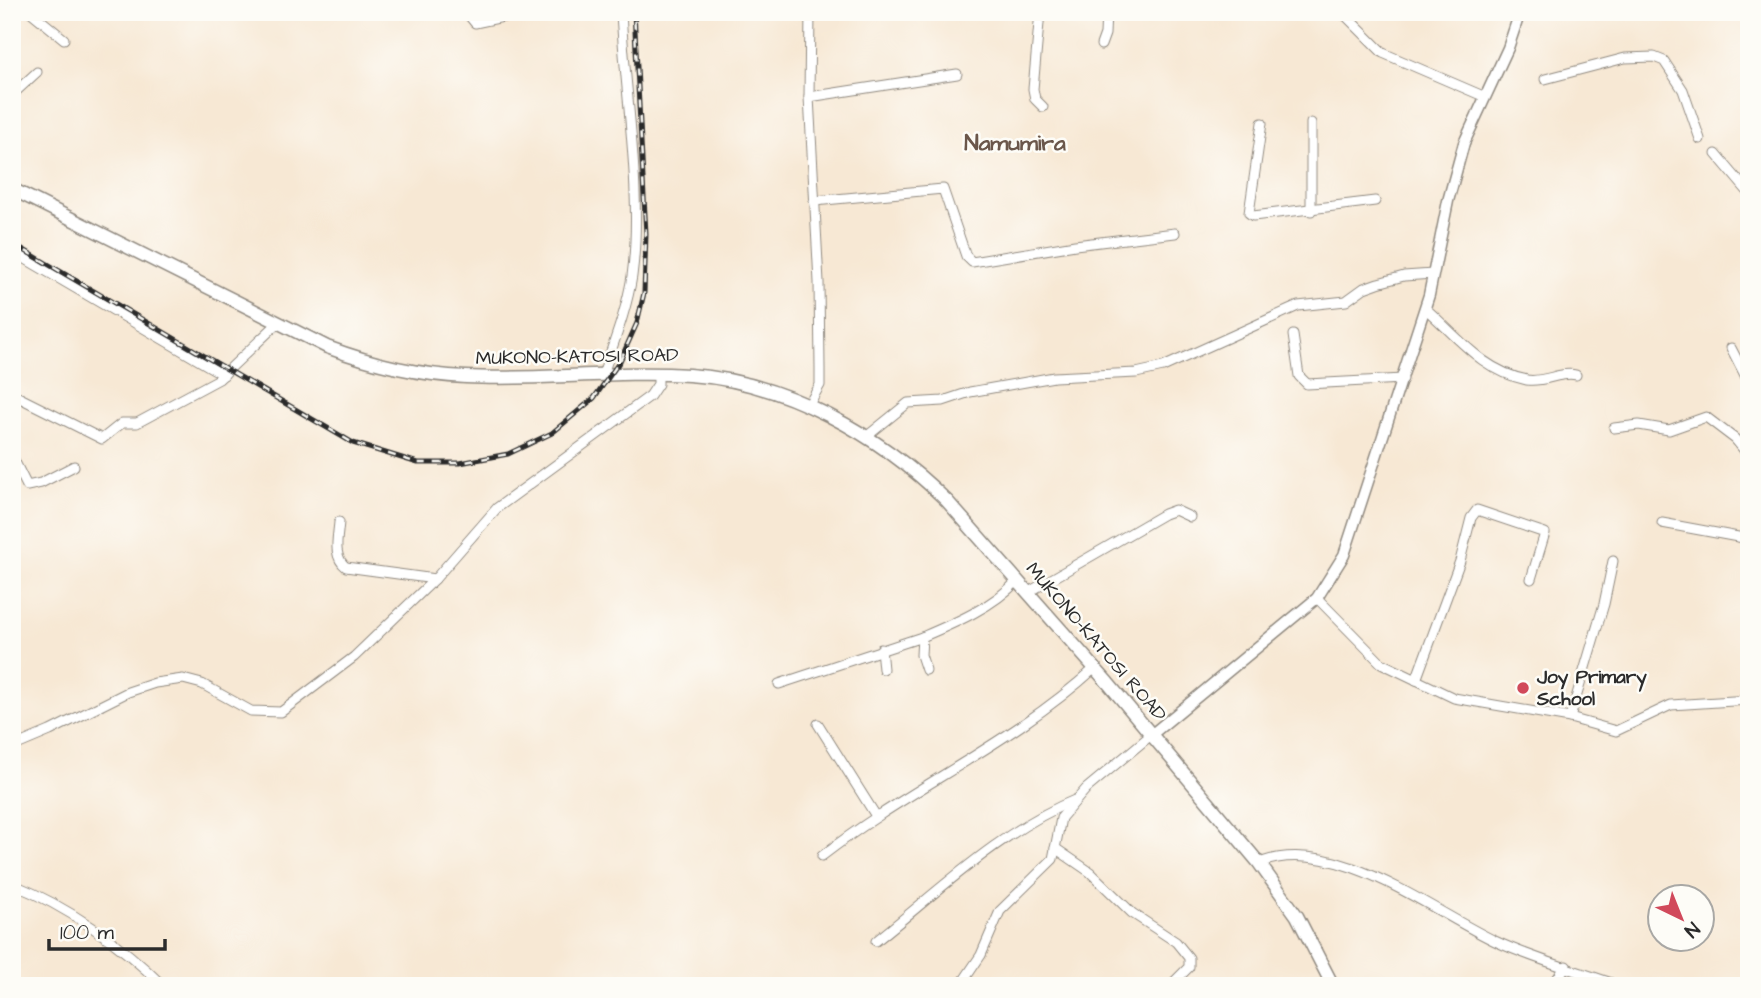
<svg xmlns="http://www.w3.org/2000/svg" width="1761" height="998" viewBox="0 0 1761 998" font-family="'Architects Daughter',sans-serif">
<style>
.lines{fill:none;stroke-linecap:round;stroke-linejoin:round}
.minor-casing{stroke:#918a80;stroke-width:11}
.tertiary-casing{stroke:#918a80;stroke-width:13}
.secondary-casing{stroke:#918a80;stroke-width:15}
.minor{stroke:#fff;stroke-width:9}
.tertiary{stroke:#fff;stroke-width:10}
.secondary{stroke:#fff;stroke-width:12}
.rail-casing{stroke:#2b2b2b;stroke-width:5}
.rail{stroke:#fdfcf7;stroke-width:2.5;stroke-dasharray:8;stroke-linecap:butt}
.poi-dot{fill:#d1495b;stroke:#fdfcf7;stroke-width:2.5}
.labels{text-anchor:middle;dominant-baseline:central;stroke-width:5;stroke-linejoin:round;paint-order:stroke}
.street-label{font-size:19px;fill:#2b2b2b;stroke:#fdfcf7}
.poi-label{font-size:19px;font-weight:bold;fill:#2b2b2b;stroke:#fdfcf7;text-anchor:start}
.quarter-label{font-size:23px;font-weight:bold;fill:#6b574b;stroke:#fdfcf7}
</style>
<rect width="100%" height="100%" fill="#fdfcf7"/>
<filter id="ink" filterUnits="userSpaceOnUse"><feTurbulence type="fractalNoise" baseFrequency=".0143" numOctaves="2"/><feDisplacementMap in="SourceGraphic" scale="14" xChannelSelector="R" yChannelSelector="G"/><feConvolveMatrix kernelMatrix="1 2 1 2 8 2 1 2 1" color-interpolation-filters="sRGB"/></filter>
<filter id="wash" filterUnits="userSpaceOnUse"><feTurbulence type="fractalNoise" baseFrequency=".00686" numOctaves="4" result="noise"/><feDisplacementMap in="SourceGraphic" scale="28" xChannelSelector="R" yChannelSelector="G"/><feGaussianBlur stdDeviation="1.57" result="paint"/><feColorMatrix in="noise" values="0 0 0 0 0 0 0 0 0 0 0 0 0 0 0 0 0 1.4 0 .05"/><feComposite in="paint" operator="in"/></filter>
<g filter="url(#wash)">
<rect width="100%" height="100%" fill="#f7e8d4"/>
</g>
<g filter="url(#ink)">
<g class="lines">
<defs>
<g id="minor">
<path d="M 31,12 L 64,39"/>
<path d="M 466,12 L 475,23 L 527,12"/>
<path d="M 1040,12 L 1033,89 L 1035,99 L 1043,107"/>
<path d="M 1338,12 L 1346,16 L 1383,53 L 1483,96"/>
<path d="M 1101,45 L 1105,34 L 1106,12"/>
<path d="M 1545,79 L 1625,58 L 1654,57 L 1664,61 L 1683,90 L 1700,139"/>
<path d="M 12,95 L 37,72"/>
<path d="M 809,97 L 957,74"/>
<path d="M 1262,123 L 1249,213 L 1253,216 L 1375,201"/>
<path d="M 1311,123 L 1311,211"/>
<path d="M 1716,154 L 1749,193"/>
<path d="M 814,201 L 943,189 L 966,256 L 972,262 L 1075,245 L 1175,233"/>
<path d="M 12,251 L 224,375"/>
<path d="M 1425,308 C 1457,336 1482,371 1527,380 C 1544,383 1561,371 1576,375"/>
<path d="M 1293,335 L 1299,376 L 1307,384 L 1403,379"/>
<path d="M 1731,348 L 1749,383"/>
<path d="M 603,374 C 614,342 627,309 632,276 C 643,197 625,93 621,12"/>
<path d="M 12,394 L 102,439 L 122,423 L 137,423 L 219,379 L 278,323"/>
<path d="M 808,406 L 820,385 L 820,369 L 819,282 L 809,97 L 810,12"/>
<path d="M 1614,428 L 1639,425 L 1669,430 L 1706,417 L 1735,439 L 1749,456"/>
<path d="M 866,437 L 908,403 L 943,401 L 970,392 L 1054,377 L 1136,373 L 1163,367 L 1298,306 L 1346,301 L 1364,288 L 1378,283 L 1404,276 L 1433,274"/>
<path d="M 12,456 L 27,486 L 41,483 L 74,466"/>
<path d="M 339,522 C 338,537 332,556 346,567 L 435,579"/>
<path d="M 1662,523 L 1749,539"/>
<path d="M 1029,592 L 1164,514 L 1175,510 L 1190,517"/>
<path d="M 1317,598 L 1381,663 L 1454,698 L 1570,718 L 1616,731 L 1671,705 L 1749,700"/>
<path d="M 922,637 C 955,623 993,607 1018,580"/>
<path d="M 881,649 L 883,669"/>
<path d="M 1416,680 L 1460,561 L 1471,518 L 1477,510 L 1545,533 L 1531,579"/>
<path d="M 779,684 L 922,637 L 921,655 L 926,670"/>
<path d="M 1570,718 L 1604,604 L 1613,561"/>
<path d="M 818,724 L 876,816"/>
<path d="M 12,747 L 50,731 L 128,692 L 155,683 L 183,679 L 202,684 L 251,711 L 281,712 L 354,657 L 435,579 L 497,508 L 650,396 L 658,384 L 658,374"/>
<path d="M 1055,848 L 1090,872 L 1132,913 L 1176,942 L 1189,958 L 1189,967 L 1170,986"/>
<path d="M 822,856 C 909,788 1013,743 1095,668"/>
<path d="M 1259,863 C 1335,834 1428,909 1495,941 C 1535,960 1579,971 1620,986"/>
<path d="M 12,884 C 67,906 121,944 163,986"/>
<path d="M 876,941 C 939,891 1001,830 1077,799"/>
<path d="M 960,986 L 981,955 L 1000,911 L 1053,859 L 1061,818 L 1086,789 L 1151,735"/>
<path d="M 1552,986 L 1566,966"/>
<path d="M 1741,986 L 1749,983"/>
</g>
<path id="tertiary" d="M 1151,735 L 1317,598 L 1344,555 L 1429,295 L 1448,201 L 1464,143 L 1508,48 L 1520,12"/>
<path id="secondary" d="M 12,189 L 327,347 C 372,364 418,375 466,377 C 541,381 615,370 689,375 C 785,381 880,435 947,501 L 1108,683 L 1259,863 L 1297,916 L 1333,986"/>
</defs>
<use href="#minor" class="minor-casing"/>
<use href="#tertiary" class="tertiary-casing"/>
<use href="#secondary" class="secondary-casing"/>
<use href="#minor" class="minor"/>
<use href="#tertiary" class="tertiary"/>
<use href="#secondary" class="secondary"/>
<defs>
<path id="rail" d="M 12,243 L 353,443 L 418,463 L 460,463 L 508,454 L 552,433 L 594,398 L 620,361 L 637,323 L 644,293 L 646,234 L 634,12"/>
</defs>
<use href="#rail" class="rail-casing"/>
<use href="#rail" class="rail"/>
</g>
</g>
<circle class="poi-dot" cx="1523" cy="688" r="7"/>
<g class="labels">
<g class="street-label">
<text transform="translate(577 357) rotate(-1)">MUKONO-KATOSI ROAD</text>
<text transform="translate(1096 642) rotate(49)">MUKONO-KATOSI ROAD</text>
</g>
<g class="poi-label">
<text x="1537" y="677">Joy Primary<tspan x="1537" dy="22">School</tspan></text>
</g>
<g class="quarter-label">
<text x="1015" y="143">Namumira</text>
</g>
</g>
<rect width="1761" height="998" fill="none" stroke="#fdfcf7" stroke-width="42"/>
<g transform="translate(1681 918) rotate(137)"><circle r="33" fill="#fdfcf7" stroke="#a9a8a5" stroke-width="2"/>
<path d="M0-5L12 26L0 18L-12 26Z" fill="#d1495b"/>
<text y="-10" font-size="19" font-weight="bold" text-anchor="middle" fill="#2b2b2b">N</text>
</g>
<path d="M49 939v10h116v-10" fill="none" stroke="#2b2b2b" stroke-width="3.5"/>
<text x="60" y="939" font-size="21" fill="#2b2b2b" stroke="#fdfcf7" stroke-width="5" paint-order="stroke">100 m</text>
</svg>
